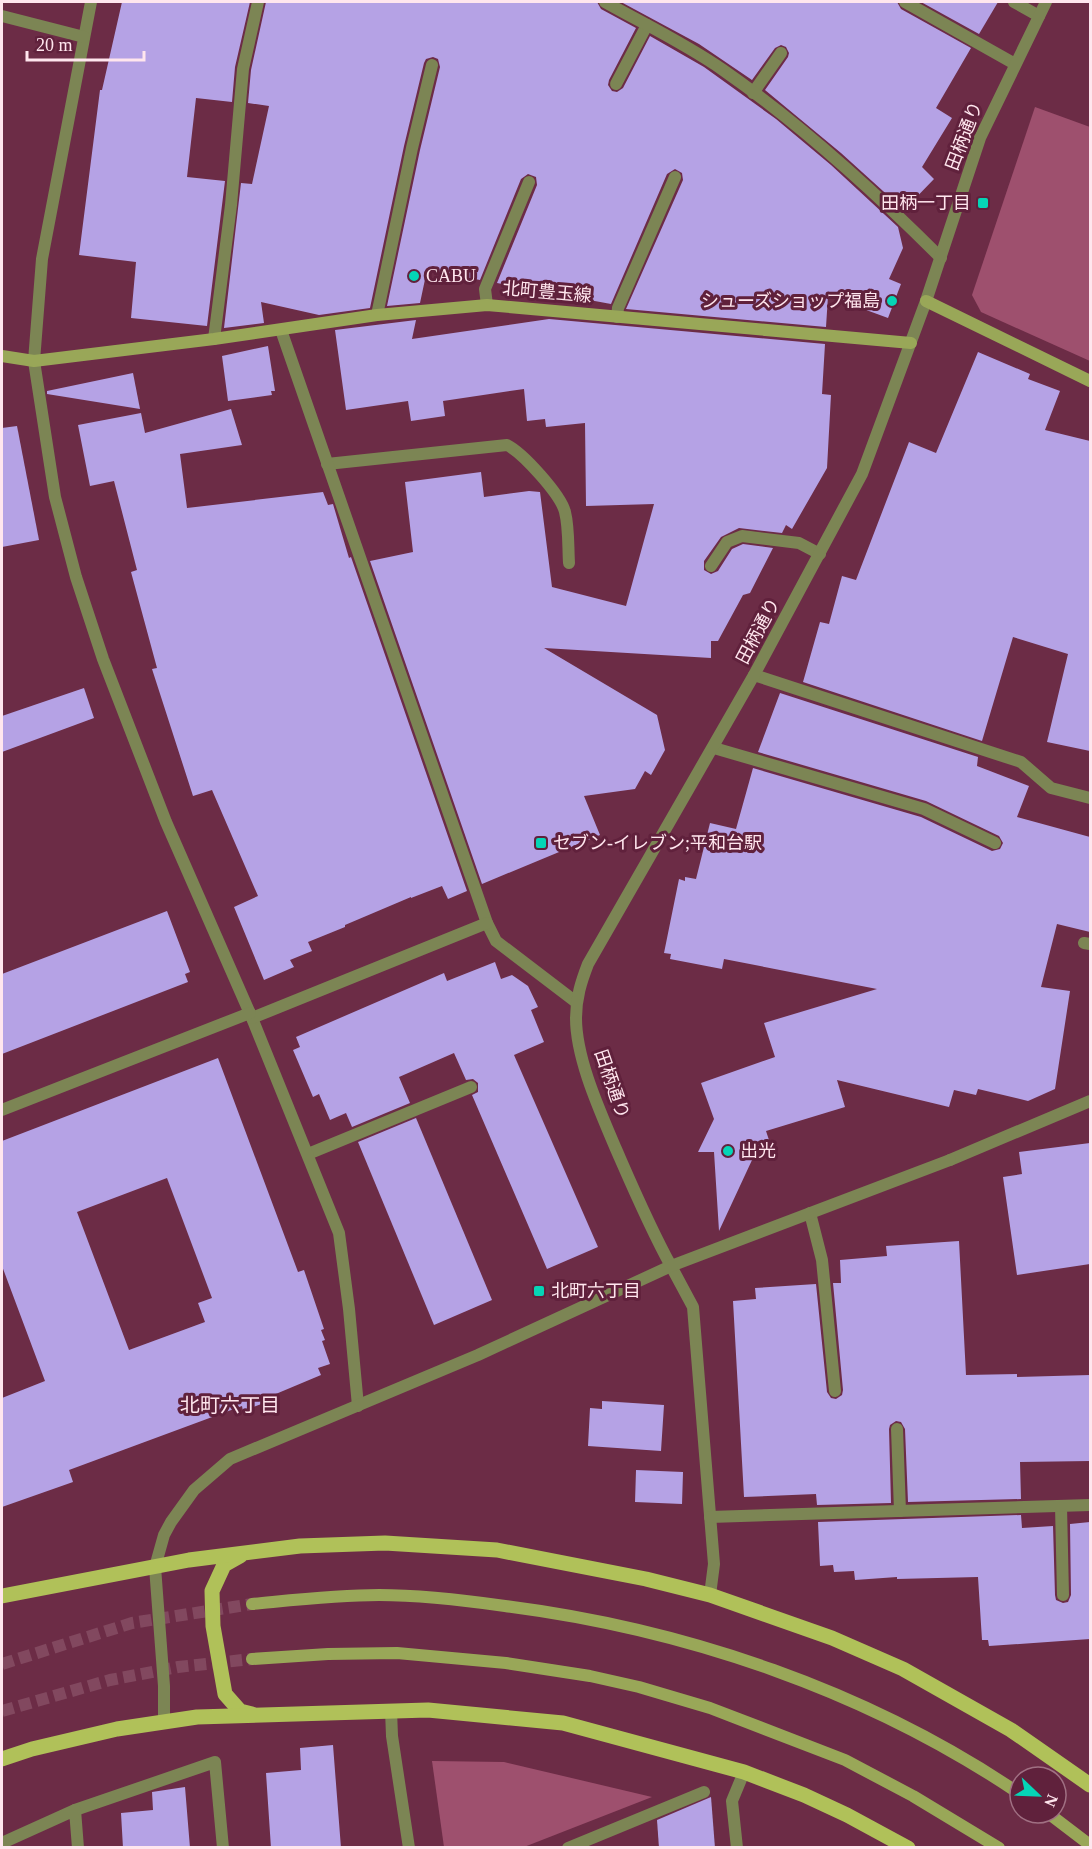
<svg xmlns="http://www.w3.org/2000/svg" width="1092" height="1849" viewBox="0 0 1092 1849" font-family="'Times New Roman','Noto Sans JP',serif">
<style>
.green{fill:#9e506e}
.building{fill:#b5a2e5;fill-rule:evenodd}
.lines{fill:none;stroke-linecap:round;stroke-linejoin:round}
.secondary-tunnel{stroke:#82485f;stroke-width:12;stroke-dasharray:12 6;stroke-linecap:butt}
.service{stroke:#7c8554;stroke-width:12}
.minor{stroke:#7c8554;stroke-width:12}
.tertiary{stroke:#7c8554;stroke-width:12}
.secondary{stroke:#99a758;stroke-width:12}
.primary{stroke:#b0c159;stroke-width:15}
.poi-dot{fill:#05d5b6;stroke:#60213c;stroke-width:2}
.labels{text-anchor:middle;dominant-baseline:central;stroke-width:6;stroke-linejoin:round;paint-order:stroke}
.street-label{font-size:18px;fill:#ffe6ee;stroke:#60213c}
.poi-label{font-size:18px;fill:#ffe6ee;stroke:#60213c;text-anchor:start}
.neighbourhood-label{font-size:20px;fill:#ffe6ee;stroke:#60213c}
</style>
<rect width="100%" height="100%" fill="#6c2c46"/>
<g class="green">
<path d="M 1035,107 L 1090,127 L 1090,361 L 981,312 L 972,295 Z"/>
<path d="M 432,1761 L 504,1762 L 652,1797 L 524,1847 L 444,1847 Z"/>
</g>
<g class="building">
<path d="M 122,2 L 250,2 L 235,67 L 232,102 L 196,98 L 187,177 L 225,181 L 207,326 L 131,318 L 136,262 L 79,255 L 100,90 L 102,90 Z"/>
<path d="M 266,2 L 597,2 L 601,9 L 636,28 L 609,80 L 608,85 L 612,91 L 617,92 L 623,88 L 650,36 L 704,67 L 776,119 L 831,165 L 898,227 L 903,248 L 889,279 L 901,284 L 888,318 L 828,296 L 826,327 L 626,309 L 683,180 L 682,173 L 675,169 L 667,174 L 611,304 L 497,283 L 537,185 L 536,177 L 528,174 L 521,179 L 480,280 L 427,270 L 420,303 L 387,306 L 420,150 L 440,67 L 438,59 L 433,57 L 426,59 L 424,63 L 404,146 L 370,308 L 319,315 L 261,302 L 264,323 L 224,328 L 241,183 L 252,184 L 269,106 L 248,103 L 251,70 Z"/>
<path d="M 621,2 L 897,2 L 901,9 L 971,48 L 936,108 L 952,118 L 922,167 L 934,179 L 904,210 L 841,153 L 765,90 L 788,57 L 789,53 L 786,47 L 781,45 L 775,48 L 752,80 L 699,44 Z"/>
<path d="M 921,2 L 998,2 L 979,34 Z"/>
<path d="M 549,319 L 825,344 L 822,394 L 831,395 L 827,468 L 792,529 L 786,525 L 782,533 L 739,528 L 721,537 L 704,561 L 704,570 L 711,574 L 718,571 L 732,549 L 743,544 L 773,548 L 750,593 L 743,595 L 718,641 L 711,641 L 711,658 L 544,648 L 657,715 L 665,750 L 651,775 L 645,771 L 635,789 L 584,796 L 600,835 L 482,884 L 370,561 L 413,552 L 405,482 L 481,472 L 484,497 L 529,491 L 540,492 L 552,587 L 626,606 L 654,504 L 586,506 L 585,423 L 546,427 L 545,419 L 527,421 L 524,389 L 443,401 L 445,416 L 411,421 L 408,401 L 346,410 L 335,330 L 416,320 L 412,339 Z"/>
<path d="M 268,346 L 275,391 L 271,391 L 272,395 L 228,401 L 222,356 Z"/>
<path d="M 978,352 L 1030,374 L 1028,379 L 1060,391 L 1045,430 L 1090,441 L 1090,751 L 1047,742 L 1068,654 L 1013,637 L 982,741 L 803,682 L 820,622 L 829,624 L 842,576 L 856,580 L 909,442 L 936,453 Z"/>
<path d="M 133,373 L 140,409 L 47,394 L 47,391 Z"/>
<path d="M 231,409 L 242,445 L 180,454 L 187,508 L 323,492 L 328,505 L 333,504 L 349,558 L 351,557 L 467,891 L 448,899 L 442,886 L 411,898 L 411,897 L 345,925 L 345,927 L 308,942 L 312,951 L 290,960 L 294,967 L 264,980 L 234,907 L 258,896 L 212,790 L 193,796 L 152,669 L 157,668 L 131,572 L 137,570 L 114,481 L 90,486 L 78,425 L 141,413 L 145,433 Z"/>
<path d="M 17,426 L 39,540 L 2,547 L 2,428 Z"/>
<path d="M 84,688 L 94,718 L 2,752 L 2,716 Z"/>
<path d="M 780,693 L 978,757 L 977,766 L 1029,786 L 1017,817 L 1090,837 L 1090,932 L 1057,924 L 1041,987 L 1070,991 L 1055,1089 L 1028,1101 L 978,1089 L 976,1095 L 954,1090 L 949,1107 L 837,1080 L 845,1107 L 766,1131 L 769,1140 L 759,1145 L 719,1231 L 714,1152 L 698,1152 L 714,1119 L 701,1083 L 775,1057 L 764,1023 L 877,989 L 724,959 L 722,969 L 670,959 L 671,954 L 664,953 L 679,879 L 685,881 L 685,877 L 696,879 L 710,823 L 736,829 L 753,768 L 921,817 L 992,851 L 1000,849 L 1003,843 L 999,836 L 926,801 L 758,752 Z"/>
<path d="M 167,911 L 190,972 L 185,974 L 188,982 L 2,1054 L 2,974 Z"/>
<path d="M 495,962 L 501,979 L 512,975 L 528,986 L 538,1007 L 531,1010 L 544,1042 L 514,1055 L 598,1247 L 547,1269 L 472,1095 L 478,1092 L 478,1083 L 473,1079 L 466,1080 L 454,1053 L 399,1077 L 410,1103 L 352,1127 L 346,1113 L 330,1120 L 319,1094 L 313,1097 L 293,1050 L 300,1047 L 296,1037 L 444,973 L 447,981 Z"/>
<path d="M 218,1058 L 298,1272 L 304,1270 L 324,1329 L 321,1330 L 325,1340 L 322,1341 L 330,1364 L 318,1368 L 321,1375 L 271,1396 L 272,1400 L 243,1411 L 242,1406 L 69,1470 L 73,1482 L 2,1507 L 2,1398 L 45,1381 L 2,1266 L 2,1141 ZM 167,1178 L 212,1298 L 198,1303 L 205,1322 L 129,1350 L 77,1212 Z"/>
<path d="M 416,1118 L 492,1300 L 434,1325 L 358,1142 Z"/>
<path d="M 1090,1143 L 1090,1264 L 1017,1275 L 1003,1177 L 1022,1174 L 1019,1152 Z"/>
<path d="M 959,1241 L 966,1375 L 1017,1374 L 1017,1377 L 1090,1375 L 1090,1461 L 1020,1462 L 1021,1499 L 908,1502 L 905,1429 L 901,1422 L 896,1421 L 890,1425 L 889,1429 L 891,1503 L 817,1505 L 816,1494 L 744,1497 L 733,1301 L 756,1299 L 755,1288 L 816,1284 L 827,1392 L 831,1398 L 836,1399 L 842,1395 L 843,1390 L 833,1283 L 841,1283 L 840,1260 L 887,1256 L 886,1246 Z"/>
<path d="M 602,1401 L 664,1405 L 661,1451 L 588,1446 L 590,1408 L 602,1409 Z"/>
<path d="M 636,1470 L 683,1472 L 682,1504 L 635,1502 Z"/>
<path d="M 1021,1515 L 1022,1528 L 1053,1526 L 1055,1595 L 1056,1600 L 1063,1603 L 1068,1602 L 1071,1595 L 1070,1524 L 1090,1522 L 1090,1639 L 989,1646 L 988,1640 L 982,1640 L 978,1577 L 897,1579 L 897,1577 L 855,1580 L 854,1571 L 834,1572 L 833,1565 L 820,1566 L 818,1522 Z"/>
<path d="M 333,1745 L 341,1848 L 271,1848 L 266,1773 L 301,1770 L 300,1748 Z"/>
<path d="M 185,1787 L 190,1848 L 123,1848 L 121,1813 L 153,1810 L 152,1792 Z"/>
<path d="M 711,1797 L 715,1848 L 659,1848 L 657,1820 Z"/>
</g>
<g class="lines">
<g class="secondary-tunnel">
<path d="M 2,1664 L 132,1623 L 252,1604"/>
<path d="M 2,1711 L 110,1680 L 178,1667 L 252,1659"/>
</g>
<g class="service">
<path d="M 905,2 L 1015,64"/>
<path d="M 1014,2 L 1039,16"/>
<path d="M 616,84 L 647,25"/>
<path d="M 753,93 L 781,53"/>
<path d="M 487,305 L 485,289 L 529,182"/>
<path d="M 377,315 L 412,148 L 432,65"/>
<path d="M 617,317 L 618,308 L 675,177"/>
<path d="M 327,464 L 507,445 C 523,453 561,495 565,512 C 569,528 568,547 569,563"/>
<path d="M 711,566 L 727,542 L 742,536 L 799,543 L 820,554"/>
<path d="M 714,748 L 924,809 L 995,843"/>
<path d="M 308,1154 L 471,1087"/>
<path d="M 810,1213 L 822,1260 L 835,1391"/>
<path d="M 897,1429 L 900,1511"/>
<path d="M 1061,1506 L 1063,1595"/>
<path d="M 75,1810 L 215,1762 L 223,1848"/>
<path d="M 2,1843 L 75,1810 L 78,1848"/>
<path d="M 568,1848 L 704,1792"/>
</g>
<g class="minor">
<path d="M 91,2 L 42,259 L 34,361 L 55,497 L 76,577 L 103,659 L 166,822 L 252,1018 L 339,1233 L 349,1309 L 358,1406"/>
<path d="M 605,2 C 644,24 686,44 723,70 C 802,125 873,190 941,258"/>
<path d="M 2,16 L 84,37"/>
<path d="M 281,330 L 487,923 L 496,941 L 576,1002"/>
<path d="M 214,339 L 231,205 L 243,69 L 258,2"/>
<path d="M 754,675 L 1021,762 L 1051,788 L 1090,798"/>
<path d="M 1084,943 L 1090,944"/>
<path d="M 252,1018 L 487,923"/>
<path d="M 2,1110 L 250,1013"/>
<path d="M 950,1160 L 1090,1101"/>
<path d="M 671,1266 L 693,1307 L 714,1564 L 710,1595"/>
<path d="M 710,1517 L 1090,1505"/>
<path d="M 391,1710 L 392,1736 L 409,1848"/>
<path d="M 737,1848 L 732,1801 L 744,1772"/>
</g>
<g class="tertiary">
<path d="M 671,1266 C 650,1228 633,1188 616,1149 C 600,1111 576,1059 576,1018 C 576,998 581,982 588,964 L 754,675 L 862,474 L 926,301 L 980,138 L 1046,2"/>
<path d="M 164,1721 L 164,1686 L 155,1567 L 164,1535 L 171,1522 L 194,1490 L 230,1459 L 478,1355 L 671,1266 L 950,1160"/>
</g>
<g class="secondary">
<path d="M 926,301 L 1090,381"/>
<path d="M 2,356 L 34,361 L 214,339 L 377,315 L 487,305 L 911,343"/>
<path d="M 252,1604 C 294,1600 336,1595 379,1595 C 421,1595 463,1600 505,1606 C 686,1629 868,1691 1020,1794"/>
<path d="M 252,1659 L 328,1654 L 397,1653 L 506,1663 L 590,1676 L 639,1687 L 710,1708 L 845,1760 L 913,1796 L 999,1848"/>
<path d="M 1048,1813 L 1090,1845"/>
</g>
<g class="primary">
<path d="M 240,1556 L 224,1565 L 212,1591 L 213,1626 L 225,1694 L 240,1711 L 252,1714"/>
<path d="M 2,1596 L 189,1560 L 300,1546 L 385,1543 L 497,1550 L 646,1579 L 710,1595 L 832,1638 L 903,1669 L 1011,1730 L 1090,1785"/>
<path d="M 2,1759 L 32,1749 L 117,1729 L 197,1717 L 428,1710 L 563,1723 L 744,1772 L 804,1795 L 847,1815 L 908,1848"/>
</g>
</g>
<g class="poi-dot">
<rect x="977" y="197" width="12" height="12" rx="3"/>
<circle cx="414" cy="276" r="6"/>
<circle cx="892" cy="301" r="6"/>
<rect x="535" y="837" width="12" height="12" rx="3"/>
<circle cx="728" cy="1151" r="6"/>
<rect x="533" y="1285" width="12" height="12" rx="3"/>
</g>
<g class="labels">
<g class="street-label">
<text transform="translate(964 136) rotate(-69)">田柄通り</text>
<text transform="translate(547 292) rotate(5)">北町豊玉線</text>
<text transform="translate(758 631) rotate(-62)">田柄通り</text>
<text transform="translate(612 1084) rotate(71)">田柄通り</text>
</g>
<g class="poi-label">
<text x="971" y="203" text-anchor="end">田柄一丁目</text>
<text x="426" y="276">CABU</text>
<text x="880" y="301" text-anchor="end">シューズショップ福島</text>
<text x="553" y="843">セブン-イレブン;平和台駅</text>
<text x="740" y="1151">出光</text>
<text x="551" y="1291">北町六丁目</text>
</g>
<g class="neighbourhood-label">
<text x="230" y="1405">北町六丁目</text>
</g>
</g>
<rect width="1092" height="1849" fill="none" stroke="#ffe6ee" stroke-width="6"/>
<g transform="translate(1038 1795) rotate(113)"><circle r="28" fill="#60213c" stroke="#a07083" stroke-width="1.5"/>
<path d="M0-4.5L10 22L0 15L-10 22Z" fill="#05d5b6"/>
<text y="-9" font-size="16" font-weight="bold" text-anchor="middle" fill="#ffe6ee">N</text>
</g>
<path d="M27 51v9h117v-9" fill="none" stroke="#ffe6ee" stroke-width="3"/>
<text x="36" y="51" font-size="18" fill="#ffe6ee" stroke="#60213c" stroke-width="4.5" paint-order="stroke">20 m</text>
</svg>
